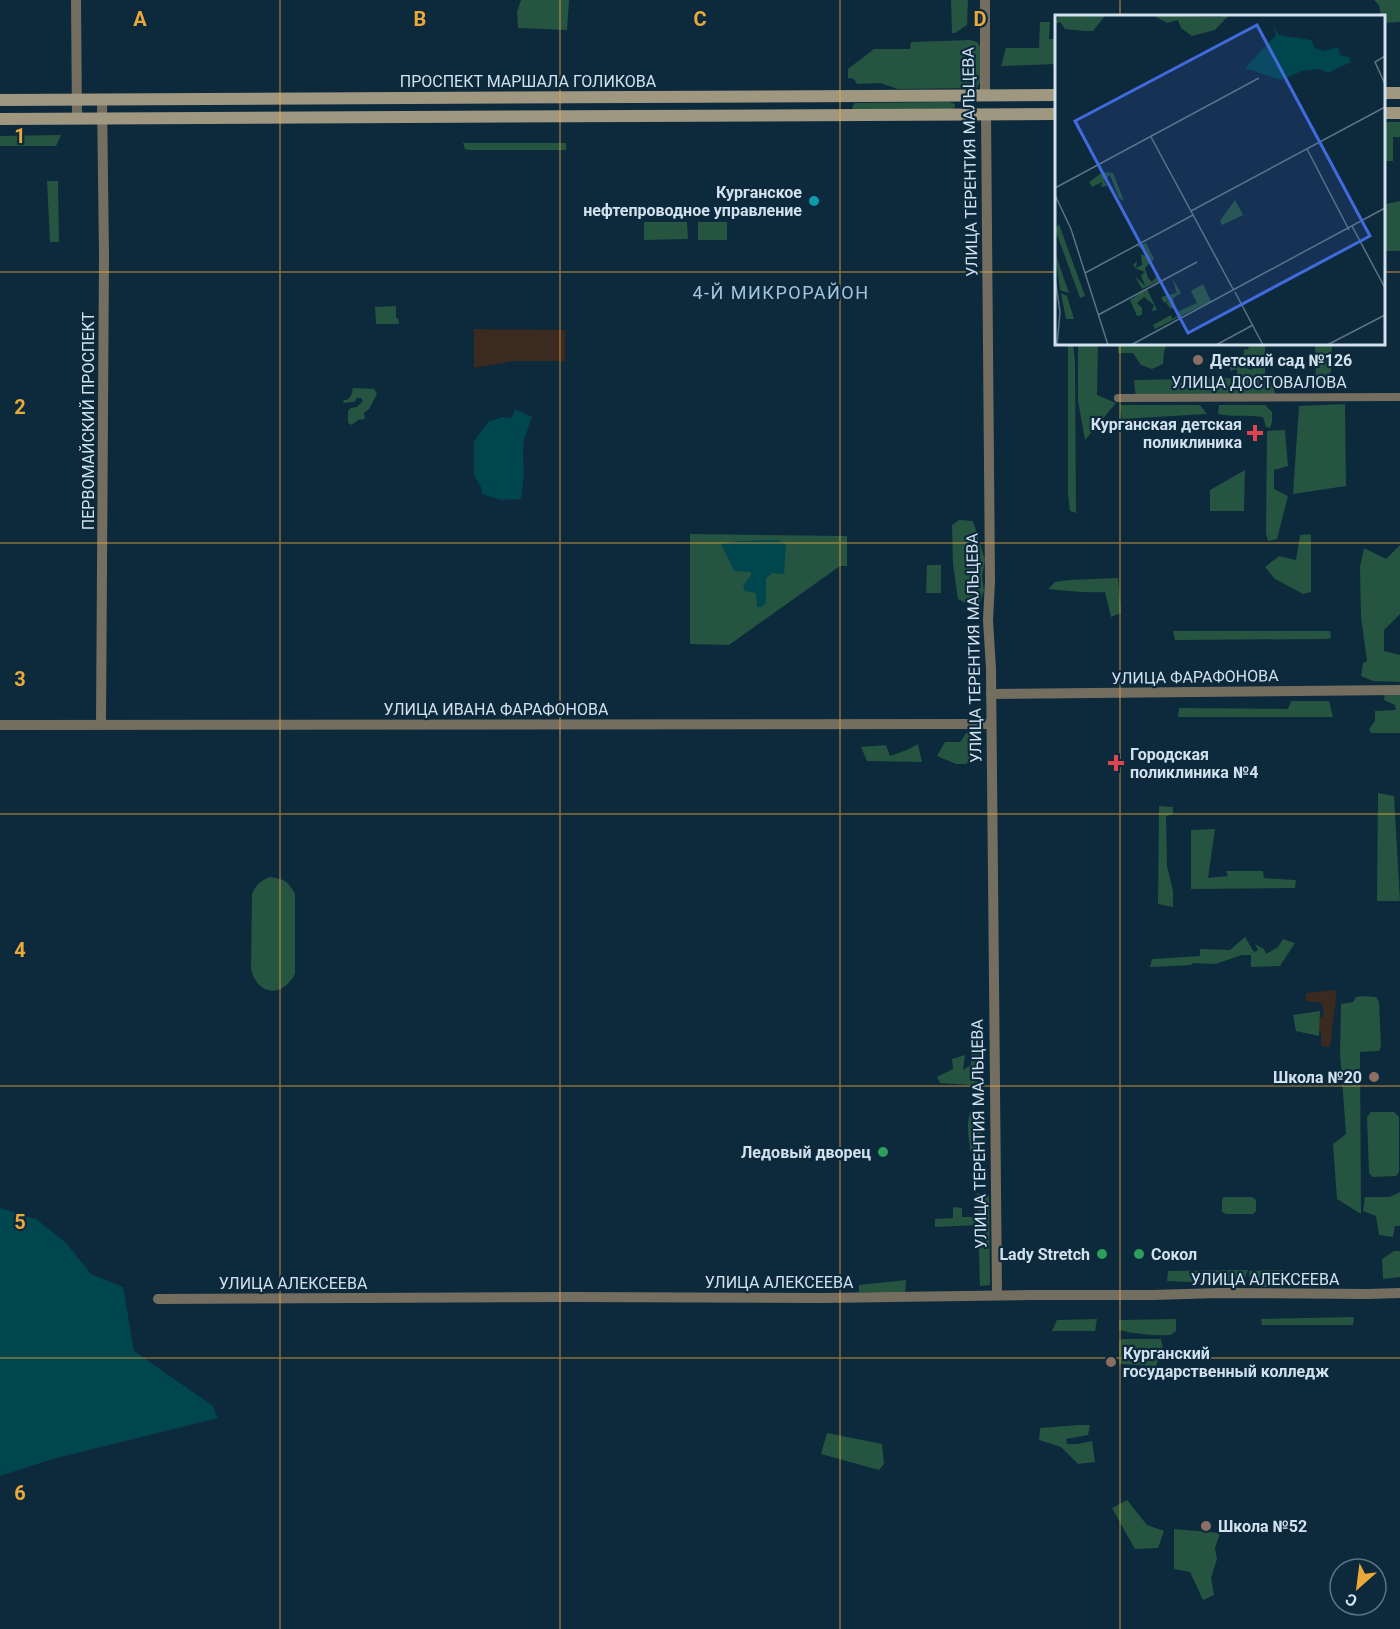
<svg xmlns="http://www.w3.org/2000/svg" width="1400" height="1629" viewBox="0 0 1400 1629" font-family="Roboto,sans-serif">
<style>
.industrial{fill:#3a2a1f}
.green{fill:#255441}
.water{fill:#00464e}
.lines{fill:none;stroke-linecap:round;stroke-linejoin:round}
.minor{stroke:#746e60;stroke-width:8}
.tertiary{stroke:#746e60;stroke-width:10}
.secondary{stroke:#a09780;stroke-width:12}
.grid{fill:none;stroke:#eca93a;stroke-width:1.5;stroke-opacity:0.55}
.culture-dot{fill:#0f9aa8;stroke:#0d293c;stroke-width:2}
.education-dot{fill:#8d6e63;stroke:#0d293c;stroke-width:2}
.health-dot{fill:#e0444e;stroke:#0d293c;stroke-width:2}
.leisure-dot{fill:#2e9e5b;stroke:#0d293c;stroke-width:2}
.labels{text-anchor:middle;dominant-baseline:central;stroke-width:4.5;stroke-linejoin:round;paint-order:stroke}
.street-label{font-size:16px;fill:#d2e1ee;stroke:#0d293c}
.poi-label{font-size:16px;font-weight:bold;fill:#d2e1ee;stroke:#0d293c;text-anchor:end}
.neighbourhood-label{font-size:18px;letter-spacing:1.5px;fill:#a5c4dd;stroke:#0d293c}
.inset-road{fill:none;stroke:#5c7383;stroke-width:1.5}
.view{fill:#416bdc;fill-opacity:0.15;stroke:#416bdc;stroke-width:3}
.inset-edge{fill:none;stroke:#d2e1ee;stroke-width:3}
.grid-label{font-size:20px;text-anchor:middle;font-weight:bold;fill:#eca93a;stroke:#0d293c;stroke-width:4.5;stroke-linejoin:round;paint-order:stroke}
</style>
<rect width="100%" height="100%" fill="#0d293c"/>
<g class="industrial">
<path d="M 474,329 L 565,330 L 565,361 L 514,361 L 474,368 Z"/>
<path d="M 1337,990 L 1330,1047 L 1321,1046 L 1321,1032 L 1316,1028 L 1318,1018 L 1324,1016 L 1322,1003 L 1306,1001 L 1306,993 Z"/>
</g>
<g class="green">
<path d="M 521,0 L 569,0 L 567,30 L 518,28 L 517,12 Z"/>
<path d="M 951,0 L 968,0 L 967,25 L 955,33 L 952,33 Z"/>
<path d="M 1374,0 L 1400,0 L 1400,22 L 1384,23 L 1384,16 L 1381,16 L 1379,5 Z"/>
<path d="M 1040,22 L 1050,22 L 1049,39 L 1056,39 L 1056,64 L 1001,66 L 1006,48 L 1039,48 Z"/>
<path d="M 970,40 L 977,42 L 980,46 L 980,82 L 977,88 L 898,89 L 880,83 L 857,84 L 854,79 L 848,78 L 848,69 L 874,49 L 910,49 L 911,42 Z"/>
<path d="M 949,102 L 955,104 L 955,107 L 952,109 L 853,109 L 852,107 L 855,103 Z"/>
<path d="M 1384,122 L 1400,122 L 1400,137 L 1393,137 L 1393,161 L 1384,161 Z"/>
<path d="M 61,135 L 56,146 L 0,146 L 0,136 Z"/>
<path d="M 463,143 L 566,143 L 566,150 L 469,150 L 465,149 Z"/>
<path d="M 47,181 L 58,181 L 59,242 L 50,242 Z"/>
<path d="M 1400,201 L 1400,251 L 1384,251 L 1384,221 L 1386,221 L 1386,204 Z"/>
<path d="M 644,222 L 687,222 L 688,239 L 644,240 Z"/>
<rect x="698" y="222" width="29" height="18"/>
<path d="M 396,306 L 396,318 L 398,318 L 399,324 L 376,324 L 375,307 Z"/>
<path d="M 1068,344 L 1073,344 L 1075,362 L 1076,513 L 1070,511 L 1068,493 Z"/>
<path d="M 1078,344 L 1098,344 L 1097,395 L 1116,403 L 1085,440 L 1078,401 Z"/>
<path d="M 1118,344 L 1167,344 L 1164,352 L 1163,364 L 1152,369 L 1141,365 L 1133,353 L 1118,353 Z"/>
<path d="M 1250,344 L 1265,344 L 1265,377 L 1261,378 L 1272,383 L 1276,396 L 1136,398 L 1134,381 L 1135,380 L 1237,378 L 1237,369 L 1230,371 L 1230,358 L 1238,357 L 1243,366 L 1251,370 L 1254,367 L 1252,357 L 1243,356 L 1244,350 L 1248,349 Z"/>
<path d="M 1315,344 L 1332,344 L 1331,372 L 1316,384 Z"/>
<path d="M 353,388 L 374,389 L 377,394 L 369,409 L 364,413 L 365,419 L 358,420 L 352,425 L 348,423 L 348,411 L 351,408 L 357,407 L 363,401 L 361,398 L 357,398 L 354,402 L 343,403 L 344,400 L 347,400 L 351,396 Z"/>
<path d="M 1345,404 L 1346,486 L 1293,494 L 1299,406 Z"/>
<path d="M 1120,405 L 1200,405 L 1207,414 L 1122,419 Z"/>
<path d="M 1219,405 L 1265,405 L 1272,412 L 1272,422 L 1270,428 L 1266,427 L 1263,417 C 1248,415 1233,417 1218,414 Z"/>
<path d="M 1285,430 L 1288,466 L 1274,470 L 1274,489 L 1288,496 L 1277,539 L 1268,541 L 1266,533 L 1267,431 Z"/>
<path d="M 1245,470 L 1244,511 L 1210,511 L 1210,490 Z"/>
<path d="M 959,520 L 973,521 L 985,560 L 982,576 L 984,591 L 977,609 L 958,599 L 953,564 L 952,525 Z"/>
<path d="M 690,534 L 847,536 L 847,566 L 840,566 L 729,645 L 690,644 Z"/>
<path d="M 1311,534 L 1311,592 L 1303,594 L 1275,579 L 1265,567 L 1279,556 L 1296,560 L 1300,535 Z"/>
<path d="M 1400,545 L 1400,614 L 1384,630 L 1384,651 L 1400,655 L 1400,682 L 1373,681 L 1361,676 L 1363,663 L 1367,661 L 1361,617 L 1360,567 L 1364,548 L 1386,559 Z"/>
<path d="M 927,565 L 941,565 L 941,593 L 926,593 Z"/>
<path d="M 1118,578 L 1121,613 L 1111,617 L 1105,592 C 1085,593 1068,591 1048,589 L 1055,582 L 1069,580 Z"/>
<path d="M 1173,631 L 1330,631 L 1331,638 L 1327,639 L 1175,640 Z"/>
<path d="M 1385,693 L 1400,693 L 1400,733 L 1371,733 L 1369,729 L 1375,721 L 1375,711 L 1396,710 L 1395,705 L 1384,700 Z"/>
<path d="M 1291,701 L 1329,701 L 1333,717 L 1178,717 L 1179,708 L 1288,709 Z"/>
<path d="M 967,732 L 976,741 L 974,757 L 966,764 L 956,764 L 937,756 L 945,742 L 960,742 Z"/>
<path d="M 918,744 L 922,762 L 867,761 L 861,747 L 886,745 L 890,756 L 907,750 Z"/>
<path d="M 1378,793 L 1394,796 L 1400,901 L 1377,901 Z"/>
<path d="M 1159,806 L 1173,807 L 1173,814 L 1166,816 L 1167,866 L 1173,891 L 1173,907 L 1158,904 Z"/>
<path d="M 1215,829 L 1208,878 L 1228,876 L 1226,871 L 1263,871 L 1264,878 L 1296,880 L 1295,888 L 1191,889 L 1191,830 Z"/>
<path d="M 270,877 C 284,879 288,881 295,894 L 295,974 C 282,999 256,995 251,968 L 252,894 C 256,885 260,881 270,877 Z"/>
<path d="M 1245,937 L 1254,952 L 1258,950 L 1255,944 L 1264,949 L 1266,954 L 1278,947 L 1283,939 L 1295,943 L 1280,966 L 1251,967 L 1251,955 L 1242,955 L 1215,964 L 1193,963 L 1191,965 L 1150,967 L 1152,959 L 1200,956 L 1200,949 L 1230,950 Z"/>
<path d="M 1362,996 L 1376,997 L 1379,1002 L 1381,1047 L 1379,1051 L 1360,1052 L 1361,1214 L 1337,1199 L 1333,1144 L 1346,1134 L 1340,1053 L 1341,1004 L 1353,1002 L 1356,997 Z"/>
<path d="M 1320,1011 L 1319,1036 L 1296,1031 L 1293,1015 Z"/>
<path d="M 984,1052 L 982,1081 L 971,1085 L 940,1083 L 937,1077 L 953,1069 L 952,1059 L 965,1055 L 963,1070 L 971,1065 L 971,1053 Z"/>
<path d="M 972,1110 L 982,1113 L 981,1147 L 971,1153 C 969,1141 965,1119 972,1110 Z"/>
<path d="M 1371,1112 L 1394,1112 L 1399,1117 L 1399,1172 L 1396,1176 L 1373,1177 L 1369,1173 L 1367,1117 Z"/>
<path d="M 1400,1192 L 1400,1226 L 1395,1226 L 1393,1237 L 1379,1235 L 1376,1216 L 1363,1211 L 1365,1197 L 1390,1197 Z"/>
<path d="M 977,1193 L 989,1196 L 990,1285 L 980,1286 L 978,1225 L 935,1227 L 935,1219 L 953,1218 L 953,1207 L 962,1208 L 962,1217 L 976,1217 L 977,1219 Z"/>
<path d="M 1224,1197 L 1252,1197 L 1256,1200 L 1256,1211 L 1253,1214 L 1226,1214 L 1222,1212 L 1222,1200 Z"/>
<path d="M 1394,1251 L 1400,1251 L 1400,1277 L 1383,1279 L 1382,1259 Z"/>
<path d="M 1248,1270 L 1244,1281 L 1215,1283 L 1167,1281 L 1168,1271 Z"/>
<path d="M 1283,1270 L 1280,1287 L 1261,1287 L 1250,1282 L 1249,1271 Z"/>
<path d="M 906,1280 L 905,1294 L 859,1292 L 859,1285 Z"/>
<path d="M 1354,1317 L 1353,1325 L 1262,1325 L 1261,1319 Z"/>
<path d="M 1097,1319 L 1095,1331 L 1052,1331 L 1057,1320 Z"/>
<path d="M 1176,1319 L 1176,1331 L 1171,1335 C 1153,1336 1136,1334 1119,1330 L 1119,1320 Z"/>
<path d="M 1123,1339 L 1161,1339 L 1163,1348 L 1156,1366 L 1119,1364 L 1119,1341 Z"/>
<path d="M 1079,1425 L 1090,1425 L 1088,1435 L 1066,1439 L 1067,1444 L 1077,1444 L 1092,1441 L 1095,1462 L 1078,1464 L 1061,1447 L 1039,1440 L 1040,1428 Z"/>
<path d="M 827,1433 L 882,1444 L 884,1464 L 879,1470 L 821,1454 Z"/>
<path d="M 1127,1500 L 1147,1525 L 1164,1531 L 1158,1548 L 1135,1549 L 1112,1508 Z"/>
<path d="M 1174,1529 L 1220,1533 L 1215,1548 L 1217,1559 L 1211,1578 L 1214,1595 L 1203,1600 L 1190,1572 L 1174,1569 Z"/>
</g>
<g class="water">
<path d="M 515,409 L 532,417 L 524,440 L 523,452 L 524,474 L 521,499 L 501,500 L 482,494 L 481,487 L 474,475 L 474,441 L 488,422 L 503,417 L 512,418 Z"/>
<path d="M 777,540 L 786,544 L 784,574 L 773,573 L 766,578 L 766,602 L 762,607 L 757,607 L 756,593 L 745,591 L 743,586 L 751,575 L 751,572 L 734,571 L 721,544 L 740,541 Z"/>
<path d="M 0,1208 L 36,1219 L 66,1243 L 91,1274 L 123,1287 L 134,1351 L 213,1406 L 218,1418 L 53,1459 L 0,1476 Z"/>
</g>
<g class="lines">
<path class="minor" d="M 1118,398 L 1400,397"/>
<g class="tertiary">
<path d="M 76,0 L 77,118"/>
<path d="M 985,0 L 985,95"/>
<path d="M 986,114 L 990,581 L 988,620 L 991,669 L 997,1295"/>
<path d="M 991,694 L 1400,690"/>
<path d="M 101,724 L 104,256 L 102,100"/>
<path d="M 0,725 L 991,724"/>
<path d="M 158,1299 L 572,1297 L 822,1298 L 1031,1295 L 1153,1295 L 1219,1293 L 1367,1294 L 1400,1293"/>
</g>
<g class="secondary">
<path d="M 1384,93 L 1400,93"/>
<path d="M 0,100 L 1056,95"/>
<path d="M 1384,113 L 1400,113"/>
<path d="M 0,119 L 1056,114"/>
</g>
</g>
<path class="grid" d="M 280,0 L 280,1629M 560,0 L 560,1629M 840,0 L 840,1629M 1120,0 L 1120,16M 0,272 L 1056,272M 1384,272 L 1400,272M 1120,344 L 1120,1629M 0,543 L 1400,543M 0,814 L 1400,814M 0,1086 L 1400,1086M 0,1358 L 1400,1358"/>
<circle class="culture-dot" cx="814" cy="201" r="6"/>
<g class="education-dot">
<circle cx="1198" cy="360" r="6"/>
<circle cx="1374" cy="1077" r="6"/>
<circle cx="1111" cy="1362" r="6"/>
<circle cx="1206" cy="1526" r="6"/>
</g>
<g class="health-dot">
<path d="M1252 424h6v6h6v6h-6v6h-6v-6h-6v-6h6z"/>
<path d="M1113 754h6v6h6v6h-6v6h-6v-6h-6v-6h6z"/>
</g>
<g class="leisure-dot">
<circle cx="883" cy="1152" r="6"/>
<circle cx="1102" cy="1254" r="6"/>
<circle cx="1139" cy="1254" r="6"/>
</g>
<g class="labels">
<g class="street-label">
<text x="528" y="81">ПРОСПЕКТ МАРШАЛА ГОЛИКОВА</text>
<text transform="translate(970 162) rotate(-91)">УЛИЦА ТЕРЕНТИЯ МАЛЬЦЕВА</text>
<text x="1259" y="382">УЛИЦА ДОСТОВАЛОВА</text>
<text transform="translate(88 421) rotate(-90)">ПЕРВОМАЙСКИЙ ПРОСПЕКТ</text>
<text transform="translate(974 648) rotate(-91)">УЛИЦА ТЕРЕНТИЯ МАЛЬЦЕВА</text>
<text transform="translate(1195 677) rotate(-1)">УЛИЦА ФАРАФОНОВА</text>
<text x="496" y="709">УЛИЦА ИВАНА ФАРАФОНОВА</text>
<text transform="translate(979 1134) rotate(-91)">УЛИЦА ТЕРЕНТИЯ МАЛЬЦЕВА</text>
<text x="1265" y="1279">УЛИЦА АЛЕКСЕЕВА</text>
<text x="779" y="1282">УЛИЦА АЛЕКСЕЕВА</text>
<text x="293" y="1283">УЛИЦА АЛЕКСЕЕВА</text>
</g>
<g class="poi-label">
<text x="802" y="192">Курганское<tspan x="802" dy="18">нефтепроводное управление</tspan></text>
<text x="1210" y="360" text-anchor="start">Детский сад №126</text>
<text x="1242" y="424">Курганская детская<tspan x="1242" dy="18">поликлиника</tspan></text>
<text x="1130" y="754" text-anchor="start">Городская<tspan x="1130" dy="18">поликлиника №4</tspan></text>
<text x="1362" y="1077">Школа №20</text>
<text x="871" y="1152">Ледовый дворец</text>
<text x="1090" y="1254">Lady Stretch</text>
<text x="1151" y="1254" text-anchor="start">Сокол</text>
<text x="1123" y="1353" text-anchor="start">Курганский<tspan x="1123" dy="18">государственный колледж</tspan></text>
<text x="1218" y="1526" text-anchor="start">Школа №52</text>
</g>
<g class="neighbourhood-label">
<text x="781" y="292">4-Й МИКРОРАЙОН</text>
</g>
</g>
<g transform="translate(1055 15)">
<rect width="330" height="330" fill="#0d293c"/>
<path d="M 4,0 L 49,0 L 49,2 L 38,16 L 29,16 L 10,14 L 5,7 L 0,9 ZM 98,0 L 163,2 L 174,0 L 160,15 L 137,21 L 126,13 L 123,5 L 112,8 ZM 48,157 L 58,158 L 69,186 L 64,183 L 55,160 L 49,165 L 52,171 L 46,172 L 47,167 L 37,172 L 34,167 ZM 180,185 L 188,200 L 167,210 L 165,206 ZM 4,209 L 30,281 L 25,283 L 0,214 ZM 91,228 L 99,244 L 90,253 L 93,263 L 97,267 L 102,261 L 106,265 L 87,274 L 80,261 L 90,271 L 86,260 L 90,257 L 82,254 L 78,250 L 82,246 L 81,253 L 87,250 L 86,239 L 90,241 L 91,235 L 81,231 ZM 0,236 L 5,252 L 14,278 L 5,275 ZM 117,263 L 126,278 L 118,283 L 120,291 L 116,294 L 111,288 L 116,284 L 109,288 L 106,282 L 122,278 ZM 148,269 L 156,286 L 100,314 L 98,310 L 116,300 L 117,304 L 124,300 L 122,297 L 142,288 L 136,276 ZM 92,274 L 102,295 L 97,296 L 99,290 L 89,282 L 82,288 L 87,293 L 87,300 L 82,301 L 75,285 ZM 6,278 L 12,281 L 19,304 L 11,304 Z" fill="#255441"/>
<path d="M 218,11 L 224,20 L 256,25 L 260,33 L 269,36 L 283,32 L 285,40 L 294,42 L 296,47 L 273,58 L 264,54 L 247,56 L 226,65 L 190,53 L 221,20 Z" fill="#00464e"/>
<path class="inset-road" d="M 330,41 L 320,47 L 330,69M 96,122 L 178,274M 252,134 L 294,215M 0,173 L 204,63M 0,180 L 16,214 L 53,330M 136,196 L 330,92M 297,211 L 330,273M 30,258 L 138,200M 0,263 L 5,297 L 2,330M 180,277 L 208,330M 43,300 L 142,247M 76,330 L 330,193M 161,330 L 198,310M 272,330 L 330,300"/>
<path class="view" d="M 202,10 L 315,221 L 133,318 L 20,106 Z"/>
<rect width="330" height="330" class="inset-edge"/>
</g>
<g class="grid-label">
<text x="140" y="26">A</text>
<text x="420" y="26">B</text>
<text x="700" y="26">C</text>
<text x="980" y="26">D</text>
<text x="20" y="143">1</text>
<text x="20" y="414">2</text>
<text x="20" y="686">3</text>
<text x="20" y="957">4</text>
<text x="20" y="1229">5</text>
<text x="20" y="1500">6</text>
</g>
<g transform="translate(1358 1587) rotate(208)"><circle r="28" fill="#0d293c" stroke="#5c7383" stroke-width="1.5"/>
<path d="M0-4.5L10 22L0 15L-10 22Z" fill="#eca93a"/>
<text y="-9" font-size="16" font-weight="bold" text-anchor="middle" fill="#d2e1ee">С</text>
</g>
</svg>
